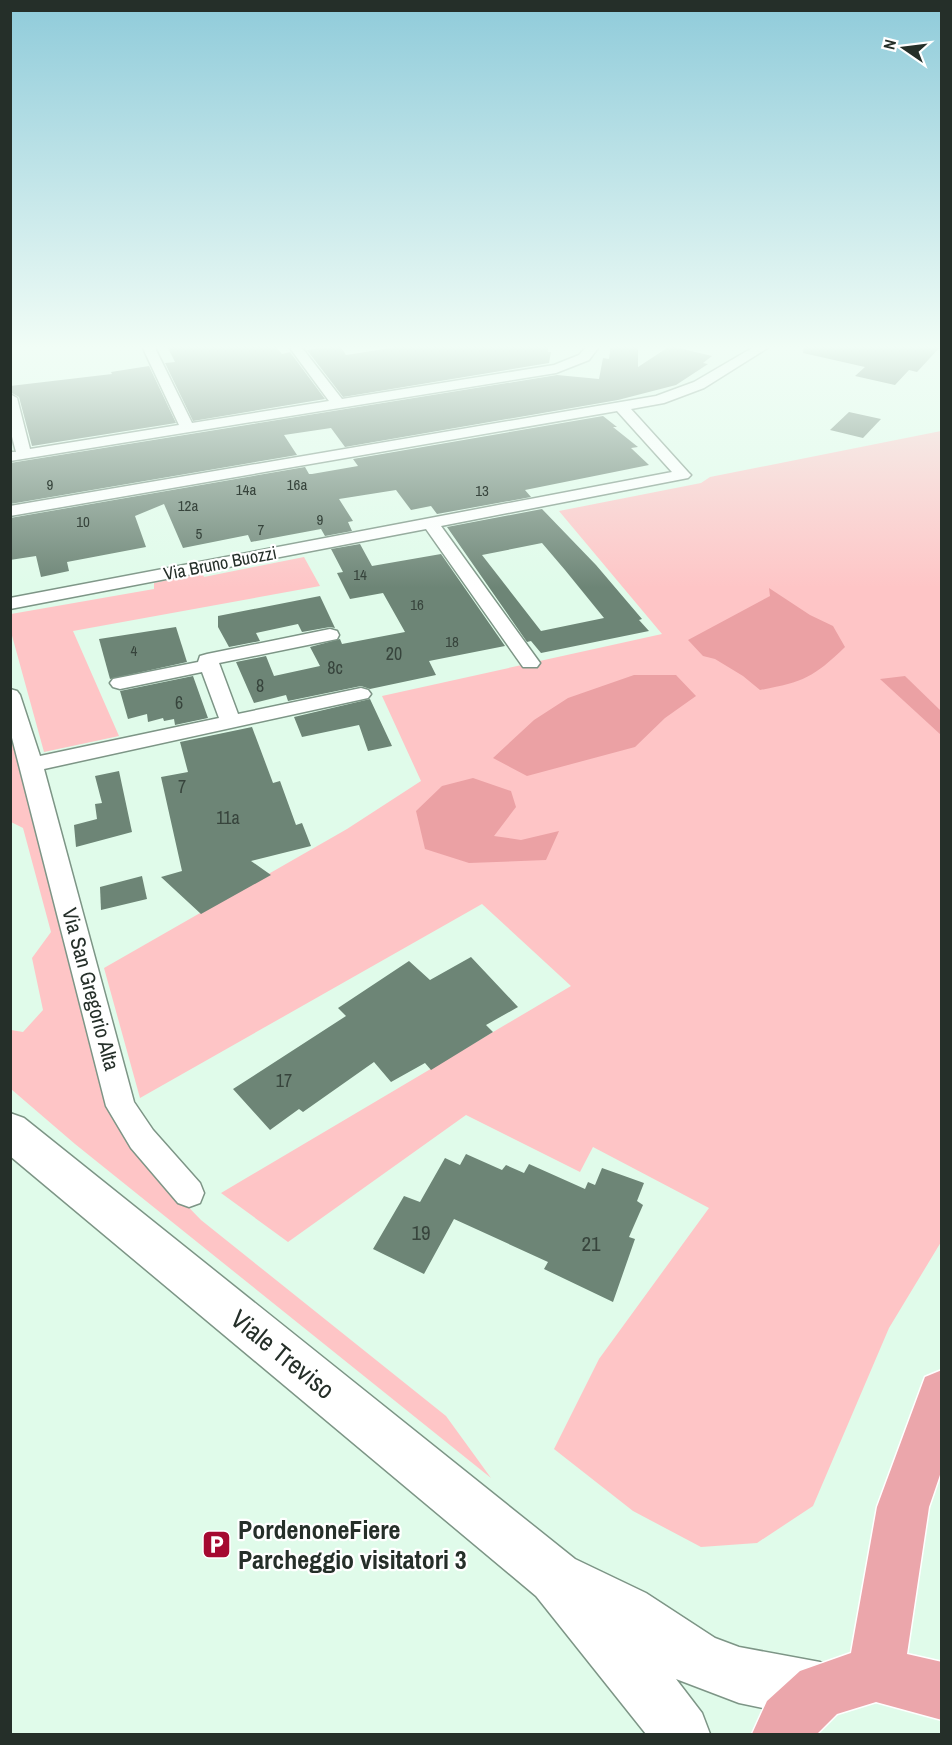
<svg xmlns="http://www.w3.org/2000/svg" width="952" height="1745" viewBox="0 0 952 1745" font-family="'Archivo Narrow',sans-serif">
<style>
.green{fill:#fec5c6}
.forest{fill:#eba1a4}
.building{fill:#6d8576;fill-rule:evenodd}
.lines{fill:none;stroke-linecap:round;stroke-linejoin:round}
.street-casing{stroke:#7d9586;stroke-width:3}
.secondary-casing{stroke:#7d9586;stroke-width:3}
.primary-casing{stroke:#fff;stroke-width:3}
.street{fill:#fff;fill-rule:evenodd}
.secondary{fill:#fff;fill-rule:evenodd}
.primary{fill:#eba6ab;fill-rule:evenodd}
.labels{text-anchor:middle;dominant-baseline:central;stroke-width:4.5;stroke-linejoin:round;paint-order:stroke}
.far-number-label{font-size:15px;fill:#37443c}
.far-street-label{font-size:18px;fill:#252f29;stroke:#fff}
.number-label{font-size:18px;fill:#37443c}
.street-label{font-size:21px;fill:#252f29;stroke:#fff}
.near-number-label{font-size:21px;fill:#37443c}
.near-street-label{font-size:26px;fill:#252f29;stroke:#fff}
.near-poi-label{font-size:26px;font-weight:bold;fill:#252f29;stroke:#fff;text-anchor:start}
</style>
<rect width="100%" height="100%" fill="#e0fbea"/>
<g class="green">
<path d="M 941,431 L 941,1242 L 889,1328 L 813,1506 L 757,1543 L 701,1547 L 633,1511 L 554,1449 L 599,1359 L 709,1208 L 593,1147 L 580,1172 L 466,1115 L 288,1242 L 221,1193 L 571,986 L 482,904 L 140,1098 L 104,968 L 347,829 L 421,781 L 382,696 L 662,634 L 559,511 L 701,483 L 710,477 Z"/>
<path d="M 304,557 L 320,586 L 73,631 L 119,736 L 44,752 L 11,632 L 11,614 L 154,589 L 154,583 L 202,573 L 204,577 Z"/>
<path d="M 11,733 L 139,1156 L 201,1220 L 446,1416 L 491,1478 L 75,1144 L 11,1089 L 11,1030 L 23,1032 L 43,1010 L 32,958 L 51,932 L 23,828 L 11,822 Z"/>
</g>
<g class="forest">
<path d="M 769,588 L 810,615 L 833,626 L 845,647 C 813,678 803,682 760,690 L 743,676 L 715,659 L 703,656 L 688,640 L 770,596 Z"/>
<path d="M 634,675 L 676,675 L 696,696 L 665,718 L 635,747 L 527,776 L 493,758 L 534,720 L 568,698 Z"/>
<path d="M 905,676 L 941,711 L 941,735 L 880,679 Z"/>
<path d="M 473,778 L 511,791 L 516,807 L 494,836 L 521,840 L 559,831 L 546,860 L 469,863 L 425,849 L 416,811 L 442,786 Z"/>
</g>
<g class="building">
<path d="M 166,344 L 273,344 L 282,354 L 290,352 L 325,399 L 193,421 L 165,363 L 175,362 Z"/>
<path d="M 392,344 L 548,344 L 548,352 L 551,352 L 549,363 L 343,397 L 307,350 L 340,346 L 346,355 L 391,348 Z"/>
<path d="M 611,344 L 638,344 L 638,367 L 670,346 L 712,356 L 703,363 L 708,364 L 676,385 L 618,400 L 345,447 L 331,428 L 284,435 L 297,455 L 10,504 L 10,463 L 557,375 L 599,379 L 603,358 L 609,359 Z"/>
<path d="M 804,344 L 942,344 L 942,345 L 917,372 L 909,370 L 895,385 L 855,376 L 865,367 L 803,353 Z"/>
<path d="M 149,366 L 176,423 L 32,446 L 19,397 L 10,392 L 10,386 L 112,374 L 111,372 Z"/>
<path d="M 849,412 L 881,419 L 863,438 L 830,430 Z"/>
<path d="M 603,416 L 617,427 L 613,427 L 638,447 L 631,448 L 649,465 L 525,490 L 531,497 L 437,514 L 431,506 L 411,510 L 396,490 L 339,499 L 353,521 L 348,522 L 352,531 L 325,536 L 321,529 L 251,542 L 248,535 L 183,548 L 164,504 L 135,516 L 146,547 L 67,562 L 69,571 L 41,577 L 36,556 L 10,560 L 10,518 L 305,467 L 309,474 L 312,474 L 358,466 L 353,459 Z"/>
<path d="M 542,509 L 596,565 L 642,619 L 639,620 L 649,631 L 541,653 L 531,641 L 527,642 L 447,527 ZM 542,543 L 565,570 L 604,618 L 541,631 L 482,555 Z"/>
<path d="M 360,544 L 372,566 L 441,554 L 505,646 L 429,661 L 436,675 L 370,689 L 361,686 L 288,701 L 286,695 L 254,703 L 236,662 L 266,656 L 274,676 L 320,666 L 310,647 L 340,639 L 342,644 L 405,632 L 383,593 L 350,599 L 337,573 L 343,572 L 331,549 Z"/>
<path d="M 320,596 L 335,628 L 330,627 L 302,632 L 298,624 L 256,633 L 260,641 L 229,647 L 218,627 L 218,616 Z"/>
<path d="M 176,627 L 187,662 L 110,679 L 99,639 Z"/>
<path d="M 193,676 L 208,718 L 175,725 L 174,719 L 164,721 L 163,718 L 148,722 L 147,714 L 128,719 L 120,691 Z"/>
<path d="M 370,699 L 392,746 L 368,751 L 359,725 L 302,737 L 294,717 Z"/>
<path d="M 252,727 L 273,783 L 280,781 L 296,825 L 302,823 L 311,846 L 251,861 L 271,875 L 201,914 L 161,877 L 182,871 L 161,777 L 188,772 L 180,742 Z"/>
<path d="M 119,771 L 132,832 L 76,847 L 74,825 L 97,819 L 95,804 L 102,803 L 95,776 Z"/>
<path d="M 142,876 L 147,899 L 101,910 L 100,887 Z"/>
<path d="M 471,957 L 518,1007 L 486,1025 L 493,1032 L 431,1070 L 425,1063 L 391,1082 L 374,1062 L 303,1112 L 299,1109 L 270,1130 L 233,1089 L 346,1016 L 338,1008 L 409,961 L 430,980 Z"/>
<path d="M 466,1154 L 502,1170 L 506,1165 L 524,1173 L 529,1164 L 585,1189 L 588,1182 L 595,1185 L 602,1168 L 644,1183 L 637,1201 L 643,1205 L 629,1237 L 635,1239 L 613,1302 L 544,1269 L 548,1262 L 454,1219 L 424,1274 L 373,1249 L 404,1196 L 420,1202 L 445,1158 L 460,1165 Z"/>
</g>
<g class="lines">
<defs>
<g id="street">
<path d="M 141,344 L 153,344 L 192,423 L 329,401 L 287,344 L 299,344 L 342,399 L 554,365 L 579,355 L 589,344 L 601,344 L 589,360 L 556,373 L 10,461 L 10,452 L 16,452 L 10,429 L 10,394 L 17,398 L 30,449 L 179,425 Z"/>
<path d="M 759,344 L 774,344 L 704,388 L 664,403 L 631,409 L 688,472 L 691,475 L 688,478 L 441,526 L 540,663 L 537,667 L 523,667 L 426,529 L 10,609 L 10,598 L 672,472 L 617,411 L 10,516 L 10,506 L 656,396 L 694,382 Z"/>
<path d="M 330,629 L 337,631 L 339,635 L 337,639 L 219,663 L 238,714 L 361,688 L 368,690 L 371,694 L 368,698 L 44,769 L 134,1102 L 153,1130 L 200,1183 L 204,1193 L 200,1203 L 189,1207 L 178,1203 L 131,1148 L 106,1106 L 10,730 L 10,689 L 17,691 L 20,695 L 40,756 L 219,718 L 202,672 L 120,689 L 113,687 L 110,683 L 113,679 L 198,662 L 200,656 L 207,654 Z"/>
</g>
<path id="secondary" d="M 10,1113 L 24,1118 L 575,1559 L 646,1593 L 715,1638 L 739,1647 L 820,1662 L 840,1671 L 849,1691 L 840,1711 L 820,1720 L 739,1703 L 676,1679 L 702,1713 L 710,1734 L 646,1734 L 536,1596 L 10,1156 Z"/>
<path id="primary" d="M 942,1370 L 942,1469 L 929,1507 L 907,1654 L 942,1662 L 942,1720 L 876,1702 L 837,1714 L 817,1734 L 752,1734 L 767,1701 L 800,1671 L 851,1653 L 877,1507 L 925,1377 Z"/>
</defs>
<use href="#street" class="street-casing"/>
<use href="#secondary" class="secondary-casing"/>
<use href="#primary" class="primary-casing"/>
<use href="#street" class="street"/>
<use href="#secondary" class="secondary"/>
<use href="#primary" class="primary"/>
</g>
<linearGradient id="sky" x2="0" y2="1"><stop stop-color="#8fcbda"/><stop offset="0.59" stop-color="#f1fdf6"/><stop offset="1" stop-color="#f1fdf6" stop-opacity="0"/></linearGradient>
<rect width="952" height="588" fill="url(#sky)"/>
<defs>
<symbol id="parking-square" viewBox="-11 -11 22 22"><rect x="-9" y="-9" width="18" height="18" rx="4" fill="#a50931" stroke="#fff"/><path d="M-3.5-5.5H1a3.5 3.5 0 0 1 0 7H-1V5.5H-3.5ZM-1-3.4V-.6H.8a1.4 1.4 0 0 0 0-2.8Z" fill="#fff"/></symbol>
</defs>
<g fill-rule="evenodd">
<use href="#parking-square" x="200" y="1528" width="33" height="33"/>
</g>
<g class="labels">
<g class="far-number-label">
<text x="50" y="484">9</text>
<text x="297" y="484">16a</text>
<text x="246" y="489">14a</text>
<text x="482" y="490">13</text>
<text x="188" y="505">12a</text>
<text x="320" y="519">9</text>
<text x="83" y="521">10</text>
<text x="261" y="529">7</text>
<text x="199" y="533">5</text>
<text x="360" y="574">14</text>
<text x="417" y="604">16</text>
<text x="452" y="641">18</text>
<text x="134" y="650">4</text>
</g>
<g class="far-street-label">
<text transform="translate(220 563) rotate(-11)">Via Bruno Buozzi</text>
</g>
<g class="number-label">
<text x="394" y="653">20</text>
<text x="335" y="667">8c</text>
<text x="260" y="685">8</text>
<text x="179" y="702">6</text>
<text x="182" y="786">7</text>
<text x="228" y="817">11a</text>
<text x="284" y="1080">17</text>
</g>
<g class="street-label">
<text transform="translate(91 989) rotate(75)">Via San Gregorio Alta</text>
</g>
<g class="near-number-label">
<text x="421" y="1232">19</text>
<text x="591" y="1243">21</text>
</g>
<g class="near-street-label">
<text transform="translate(283 1354) rotate(39)">Viale Treviso</text>
</g>
<g class="near-poi-label">
<text x="238" y="1529">PordenoneFiere<tspan x="238" dy="30">Parcheggio visitatori 3</tspan></text>
</g>
</g>
<rect width="952" height="1745" fill="none" stroke="#252f29" stroke-width="24"/>
<g transform="translate(904 48) rotate(284)" stroke="#ffffff" stroke-width="4.5" paint-order="stroke">
<path d="M0-4.5L10 22L0 15L-10 22Z" fill="#252f29"/>
<text y="-9" font-size="16" font-weight="bold" text-anchor="middle" fill="#252f29">N</text>
</g>
</svg>
